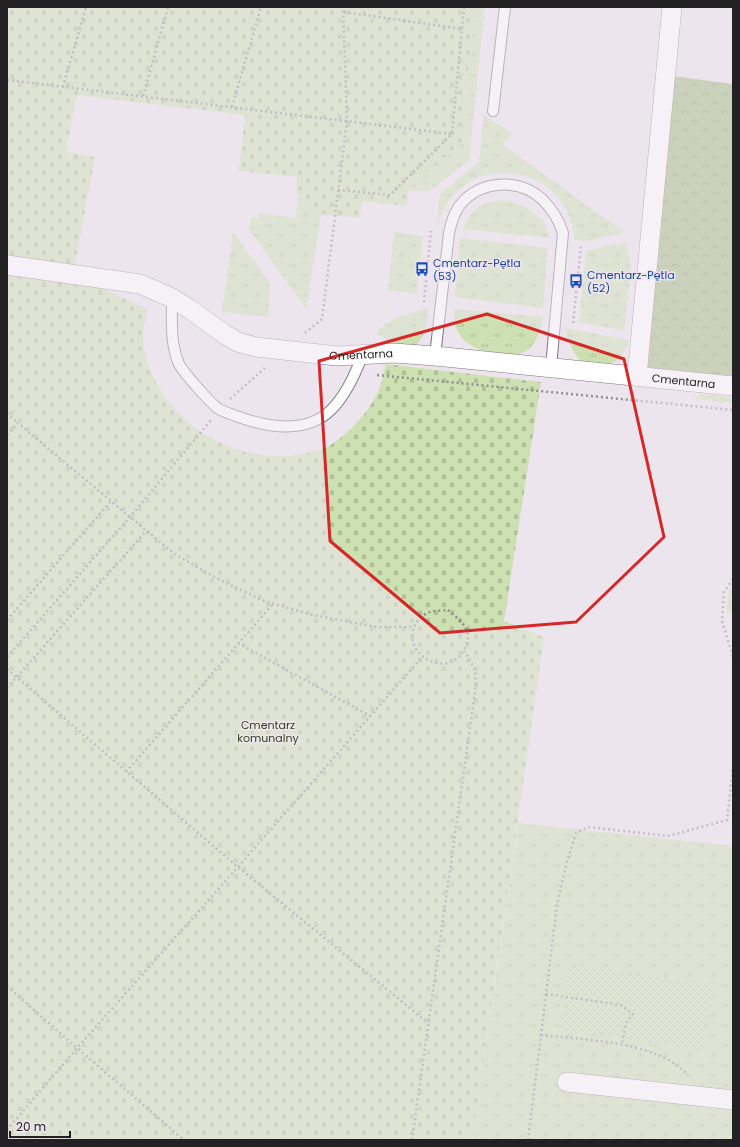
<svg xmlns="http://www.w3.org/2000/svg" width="740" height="1147" viewBox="0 0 740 1147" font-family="Poppins,sans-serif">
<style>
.grass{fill:url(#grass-tufts)}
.forest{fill:url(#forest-crowns)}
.cemetery{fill:url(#cemetery-stones)}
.park{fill:url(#park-dots)}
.garden{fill:#cde0b1}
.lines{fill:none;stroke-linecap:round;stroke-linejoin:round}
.service-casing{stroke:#7d767e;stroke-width:12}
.minor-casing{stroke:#7d767e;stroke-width:20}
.path{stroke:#928c93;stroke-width:2.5;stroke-dasharray:2 3;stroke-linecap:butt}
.service{stroke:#fff;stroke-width:10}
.minor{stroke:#fff;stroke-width:19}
.marked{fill:none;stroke:#d62828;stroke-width:3;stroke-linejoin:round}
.labels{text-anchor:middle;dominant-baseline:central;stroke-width:3;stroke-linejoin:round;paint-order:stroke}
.transit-label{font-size:11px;fill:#164399;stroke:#ede5ee;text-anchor:start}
.street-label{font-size:11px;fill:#242124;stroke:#ede5ee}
.park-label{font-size:11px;fill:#334115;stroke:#ede5ee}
</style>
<defs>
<pattern id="grass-tufts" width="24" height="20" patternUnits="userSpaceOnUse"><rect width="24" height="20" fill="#cde0b1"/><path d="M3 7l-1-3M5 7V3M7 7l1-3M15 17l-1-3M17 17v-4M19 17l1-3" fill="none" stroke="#b0c098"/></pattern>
<pattern id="forest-crowns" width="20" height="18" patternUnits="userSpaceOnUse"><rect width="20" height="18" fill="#a2b97d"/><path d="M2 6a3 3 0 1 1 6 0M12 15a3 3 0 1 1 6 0" fill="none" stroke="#849666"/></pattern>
<pattern id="cemetery-stones" width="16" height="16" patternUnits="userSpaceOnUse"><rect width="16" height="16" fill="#cde0b1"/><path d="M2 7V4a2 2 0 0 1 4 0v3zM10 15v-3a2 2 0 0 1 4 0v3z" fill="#b0c098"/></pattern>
<pattern id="park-dots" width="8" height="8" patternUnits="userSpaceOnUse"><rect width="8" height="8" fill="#cde0b1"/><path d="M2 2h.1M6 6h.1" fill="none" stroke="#b0c098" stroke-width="1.8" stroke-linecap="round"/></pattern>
</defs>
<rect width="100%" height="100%" fill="#ede5ee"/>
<g class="grass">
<path d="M 474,7 L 485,7 L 469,160 L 428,192 L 408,190 L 409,187 L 461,143 Z"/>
<path d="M 484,115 L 512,133 L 503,145 L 624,232 L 588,241 L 574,240 C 573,232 573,224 569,216 C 550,171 493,158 456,192 C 447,201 441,214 437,226 L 439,197 L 441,193 L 479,162 Z"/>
<path d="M 299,195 L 318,214 L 321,215 L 306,309 L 249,229 L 251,217 L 259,218 L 260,213 L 295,218 Z"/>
<path d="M 508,200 L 528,208 L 544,222 L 549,238 L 463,229 C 473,205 483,202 508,200 Z"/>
<path d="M 233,232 L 270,283 L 268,317 L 222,312 Z"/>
<path d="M 394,232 L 423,236 L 417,294 L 388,290 Z"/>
<path d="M 460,238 L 548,248 L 543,308 L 455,297 Z"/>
<path d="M 626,242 L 631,269 L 624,331 L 579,322 L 586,251 Z"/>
<path d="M 428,307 C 428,318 426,337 416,345 C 414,347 409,348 407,349 L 377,334 C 384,318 412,314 428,307 Z"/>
<path d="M 454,309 L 543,317 C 541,328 538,340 530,348 C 524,354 514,355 506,355 C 479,354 450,341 454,309 Z"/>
<path d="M 566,328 L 629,340 C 626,348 623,356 616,361 C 610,364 603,365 597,364 C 594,364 591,364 588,364 C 574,360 567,340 566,328 Z"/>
<path d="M 699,394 L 733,397 L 733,403 L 695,399 Z"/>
<path d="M 518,823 L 733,846 L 733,1140 L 472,1140 Z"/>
</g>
<path class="forest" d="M 665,75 L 733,84 L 733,386 L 637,376 Z"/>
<path class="cemetery" d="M 7,7 L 474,7 L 461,143 L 409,187 L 407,206 L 362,201 L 360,218 L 318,214 L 296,192 L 297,177 L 239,171 L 245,115 L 77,95 L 66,152 L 95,157 L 73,275 L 147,309 C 146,317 143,327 143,336 C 143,351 149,368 156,382 C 183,434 245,465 303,454 C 311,452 322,450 329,446 C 345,437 366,415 375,398 C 381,388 383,375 386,364 L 541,382 L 504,621 L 544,637 L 472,1140 L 7,1140 Z"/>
<path class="park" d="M 569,963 L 714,984 L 704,1051 L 559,1030 Z"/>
<path class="garden" d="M 729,590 L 733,591 L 733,613 L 726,613 Z"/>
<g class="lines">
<defs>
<g id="service">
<path d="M 493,111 L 505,7"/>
<path d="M 172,298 C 172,319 170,344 179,364 C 183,372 211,404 219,409 C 224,412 231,414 236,416 C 266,427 305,435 331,410 C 346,395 355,375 362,356"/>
<path d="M 435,356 L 449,233 C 451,223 454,213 460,205 C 480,180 519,178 542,199 C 552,209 559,220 563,233 L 551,367"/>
</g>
<g id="minor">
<path id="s1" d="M 7,265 L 140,284 L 172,298 L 191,310 L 224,334 L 238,342 L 256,347 L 337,356 L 394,353 L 435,356 L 733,386"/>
<path d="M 637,376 L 672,7"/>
<path d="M 567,1082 L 733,1100"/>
</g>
</defs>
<use href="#service" class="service-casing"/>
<use href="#minor" class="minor-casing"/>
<g class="path">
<path d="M 344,12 L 462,29"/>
<path d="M 7,80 L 452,134"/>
<path d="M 63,87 L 86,7"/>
<path d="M 143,96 L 168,7"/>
<path d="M 232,107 L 261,7"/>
<path d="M 338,190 L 390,195 L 452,134 L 464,7"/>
<path d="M 424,302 L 431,231"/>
<path d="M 573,323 L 581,247"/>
<path d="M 305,333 L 322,319 L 347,121 L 343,7"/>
<path d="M 377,375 L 733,410"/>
<path d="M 230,399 L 265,368"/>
<path d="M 7,413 L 18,423"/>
<path d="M 7,435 L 18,423 L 130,517 L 176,555 L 220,580 L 264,601 L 313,615 L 376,627 L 414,627"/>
<path d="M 733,579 L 724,592 L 722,621 L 733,657"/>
<path d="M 448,610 C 458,619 471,627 467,642 C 456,684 397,657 416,623 C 419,619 425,613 430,612 C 436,610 443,611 448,610 Z"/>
<path d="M 7,620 L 111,501"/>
<path d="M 238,643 L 370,716"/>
<path d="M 7,657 L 130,517 L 211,420"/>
<path d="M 7,669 L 238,867 L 428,1023"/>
<path d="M 7,688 L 146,531"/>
<path d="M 126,772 L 273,604"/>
<path d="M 7,986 L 77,1048 L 184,1140"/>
<path d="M 546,994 L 621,1005 L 633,1014 L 626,1023 L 622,1044"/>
<path d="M 541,1035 C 585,1040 657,1041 688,1075"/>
<path d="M 7,1130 L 77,1048 L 238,867 L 422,657"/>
<path d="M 412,1140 L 476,685 L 475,670 L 465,651"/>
<path d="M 528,1140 L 557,905 L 566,865 L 574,840 L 576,833 L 581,830 L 588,827 L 668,836 L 727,820 L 733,766"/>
</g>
<use href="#service" class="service"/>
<use href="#minor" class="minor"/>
</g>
<path d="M0 0H740V1147H0ZM 487,314 L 624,359 L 664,537 L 576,622 L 440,633 L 330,541 L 319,361 Z" fill="#ede5ee" fill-opacity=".55" fill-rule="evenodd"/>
<path class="marked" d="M 487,314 L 624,359 L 664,537 L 576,622 L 440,633 L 330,541 L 319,361 Z"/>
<defs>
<symbol id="bus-bare" viewBox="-9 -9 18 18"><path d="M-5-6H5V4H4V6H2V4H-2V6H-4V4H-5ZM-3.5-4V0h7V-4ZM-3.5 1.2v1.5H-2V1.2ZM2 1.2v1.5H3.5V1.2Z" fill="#1a4fb4" stroke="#ede5ee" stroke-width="2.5" paint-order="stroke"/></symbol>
</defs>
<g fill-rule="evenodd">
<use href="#bus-bare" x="412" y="259" width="20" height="20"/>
<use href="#bus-bare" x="566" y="271" width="20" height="20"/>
</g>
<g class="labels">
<g class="transit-label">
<text x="433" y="263">Cmentarz-Pętla<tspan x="433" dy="13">(53)</tspan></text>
<text x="587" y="275">Cmentarz-Pętla<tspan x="587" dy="13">(52)</tspan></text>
</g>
<g class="street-label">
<text stroke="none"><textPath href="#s1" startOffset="373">Cmentarna</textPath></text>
<text stroke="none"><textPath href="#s1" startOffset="697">Cmentarna</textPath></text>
</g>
<g class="park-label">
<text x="268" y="725">Cmentarz<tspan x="268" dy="13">komunalny</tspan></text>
</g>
</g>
<rect width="740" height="1147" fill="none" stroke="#242124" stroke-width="16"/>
<path d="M10 1131v6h60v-6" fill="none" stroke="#242124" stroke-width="2"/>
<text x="16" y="1131" font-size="12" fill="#242124" stroke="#ede5ee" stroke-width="3" paint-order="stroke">20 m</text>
</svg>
